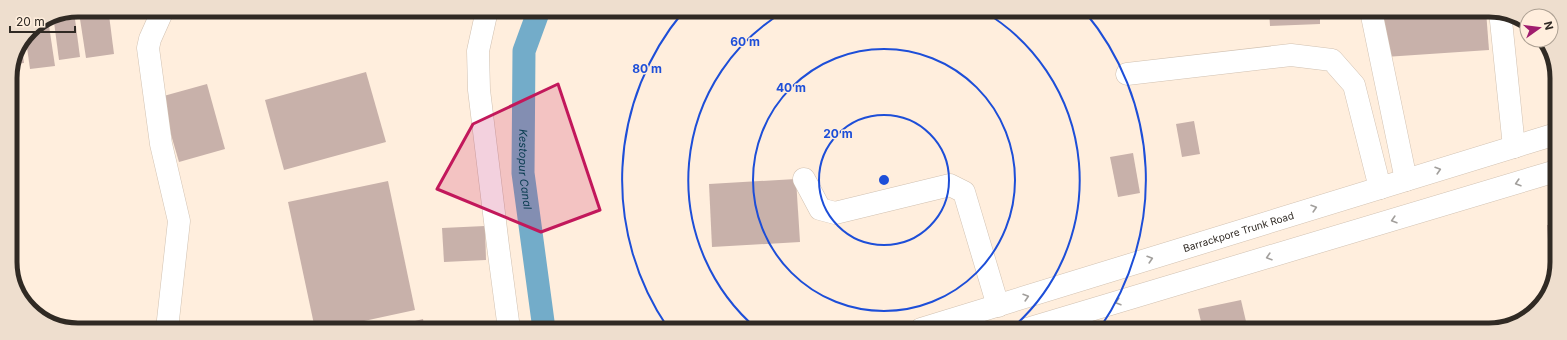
<svg xmlns="http://www.w3.org/2000/svg" width="1567" height="340" viewBox="0 0 1567 340" font-family="Inter,sans-serif">
<style>
.lines{fill:none;stroke-linecap:round;stroke-linejoin:round}
.canal{stroke:#73acc9;stroke-width:23}
.building{fill:#c8b1aa}
.minor-casing{stroke:#d1c1b1;stroke-width:23}
.major-casing{stroke:#d1c1b1;stroke-width:23}
.minor{stroke:#fff;stroke-width:22}
.major{stroke:#fff;stroke-width:22}
.oneway{stroke:#a29f9c}
.marked{fill:#c2185b;fill-opacity:0.2;stroke:#c2185b;stroke-width:3;stroke-linejoin:round}
.ring{fill:none;stroke:#1d4ed8;stroke-width:2}
.labels{text-anchor:middle;dominant-baseline:central;stroke-width:3;stroke-linejoin:round;paint-order:stroke}
.street-label{font-size:10px;fill:#302a24;stroke:#fed}
.water-label{font-size:11px;font-style:italic;fill:#083b4f;stroke:#fed}
.rim{fill:none;stroke:#302a24;stroke-width:5}
.centre{fill:#1d4ed8;stroke:#fed;stroke-width:2}
.ring-label{font-size:12px;text-anchor:middle;font-weight:bold;fill:#1d4ed8;stroke:#fed;stroke-width:3;stroke-linejoin:round;paint-order:stroke}
</style>
<rect width="100%" height="100%" fill="#fed"/>
<g class="lines">
<path class="canal" id="s1" d="M 539,10 L 524,51 L 523,173 L 544,329"/>
</g>
<g class="building">
<path d="M 1269,11 L 1320,11 L 1320,24 L 1270,26 Z"/>
<path d="M 1381,11 L 1486,11 L 1489,50 L 1385,57 Z"/>
<path d="M 109,15 L 114,54 L 86,58 L 80,19 Z"/>
<path d="M 48,19 L 55,66 L 30,69 L 26,40 L 30,30 Z"/>
<path d="M 75,19 L 80,57 L 59,60 L 54,22 Z"/>
<path d="M 22,48 L 24,63 L 15,64 L 20,52 Z"/>
<path d="M 366,72 L 386,142 L 284,170 L 265,100 Z"/>
<path d="M 207,84 L 225,149 L 179,162 L 160,97 Z"/>
<path d="M 1194,121 L 1200,154 L 1182,157 L 1176,124 Z"/>
<path d="M 1133,153 L 1140,193 L 1118,197 L 1110,157 Z"/>
<path d="M 796,179 L 800,242 L 712,247 L 709,184 Z"/>
<path d="M 388,181 L 415,310 L 327,329 L 315,329 L 288,202 Z"/>
<path d="M 1547,225 L 1556,225 L 1556,275 L 1551,283 Z"/>
<path d="M 485,226 L 486,260 L 444,262 L 442,228 Z"/>
<path d="M 1241,300 L 1248,330 L 1203,330 L 1198,309 Z"/>
<path d="M 423,319 L 425,329 L 387,329 L 387,328 Z"/>
</g>
<g class="lines">
<defs>
<g id="minor">
<path d="M 163,10 L 150,39 L 148,48 L 161,144 L 179,221 L 167,329"/>
<path d="M 487,10 L 478,51 L 479,90 L 498,246 L 509,329"/>
<path d="M 1371,11 L 1406,180"/>
<path d="M 1500,11 L 1514,147"/>
<path d="M 1127,74 L 1291,55 L 1332,60 L 1354,85 L 1380,188"/>
<path d="M 804,179 L 820,209 L 835,213 L 950,185 L 964,192 L 998,306"/>
</g>
<g id="major">
<path id="s2" d="M 921,329 L 1556,134"/>
<path d="M 1027,329 L 1556,171"/>
</g>
</defs>
<use href="#minor" class="minor-casing"/>
<use href="#major" class="major-casing"/>
<use href="#minor" class="minor"/>
<use href="#major" class="major"/>
</g>
<defs><path id="oneway-chevron" d="M-2-3.5L2.5 0L-2 3.5" fill="none" stroke-width="1.6" stroke-linecap="round" stroke-linejoin="round"/></defs>
<g class="oneway">
<use href="#oneway-chevron" transform="translate(1438 170) rotate(-17)"/>
<use href="#oneway-chevron" transform="translate(1518 183) rotate(163)"/>
<use href="#oneway-chevron" transform="translate(1314 208) rotate(-17)"/>
<use href="#oneway-chevron" transform="translate(1394 220) rotate(163)"/>
<use href="#oneway-chevron" transform="translate(1269 257) rotate(163)"/>
<use href="#oneway-chevron" transform="translate(1150 259) rotate(-17)"/>
<use href="#oneway-chevron" transform="translate(1026 297) rotate(-17)"/>
<use href="#oneway-chevron" transform="translate(1118 302) rotate(163)"/>
</g>
<path class="marked" d="M 558,84 L 600,210 L 541,232 L 437,189 L 473,124 Z"/>
<g class="ring">
<circle cx="884" cy="180" r="65"/>
<circle cx="884" cy="180" r="131"/>
<path d="M757 329A196 196 0 0 1 785 11M983 11A196 196 0 0 1 1011 329"/>
<path d="M668 328A262 262 0 0 1 683 12M1085 12A262 262 0 0 1 1100 328"/>
</g>
<g class="labels">
<g class="street-label">
<text stroke="none"><textPath href="#s2" startOffset="332">Barrackpore Trunk Road</textPath></text>
</g>
<g class="water-label">
<text stroke="none"><textPath href="#s1" startOffset="162">Kestopur Canal</textPath></text>
</g>
</g>
<path d="M0 0H1567V340H0ZM78 17H1489A61 61 0 0 1 1550 78V262A61 61 0 0 1 1489 323H78A61 61 0 0 1 17 262V78A61 61 0 0 1 78 17Z" fill="#eedece" fill-rule="evenodd"/>
<path class="rim" d="M78 17H1489A61 61 0 0 1 1550 78V262A61 61 0 0 1 1489 323H78A61 61 0 0 1 17 262V78A61 61 0 0 1 78 17Z"/>
<circle cx="884" cy="180" r="6" class="centre"/>
<g class="ring-label">
<text x="745" y="46">60 m</text>
<text x="647" y="73">80 m</text>
<text x="791" y="92">40 m</text>
<text x="838" y="138">20 m</text>
</g>
<g transform="translate(1539 28) rotate(76)"><circle r="19" fill="#ffeedd" stroke="#aca093"/>
<path d="M0-3L7 15L0 10L-7 15Z" fill="#a01d6e"/>
<text y="-6" font-size="11" font-weight="bold" text-anchor="middle" fill="#302a24">N</text>
</g>
<path d="M10 26v6h65v-6" fill="none" stroke="#302a24" stroke-width="2"/>
<text x="16" y="26" font-size="12" fill="#302a24" stroke="#ffeedd" stroke-width="3" paint-order="stroke">20 m</text>
</svg>
